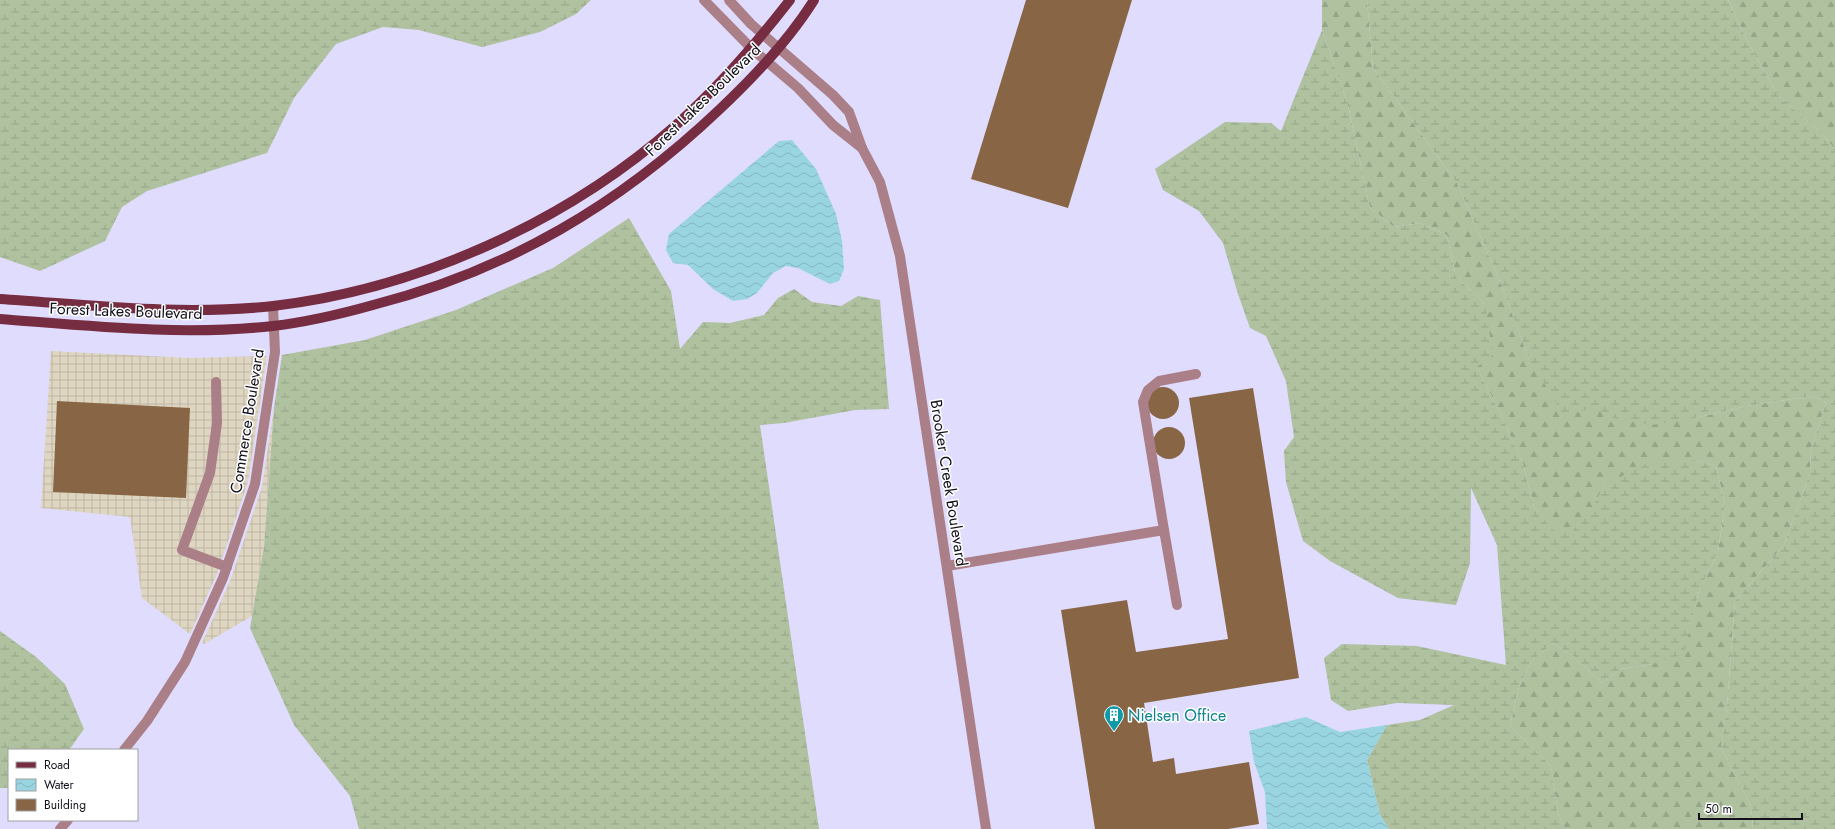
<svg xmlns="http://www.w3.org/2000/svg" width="1835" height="829" viewBox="0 0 1835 829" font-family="Jost,sans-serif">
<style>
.industrial{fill:url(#industrial-grid)}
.forest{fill:url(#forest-firs)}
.wetland{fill:url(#wetland-marsh)}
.water{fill:url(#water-waves)}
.building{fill:#886645}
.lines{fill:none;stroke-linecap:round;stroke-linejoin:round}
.minor{stroke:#ab7f88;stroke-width:10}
.major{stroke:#762c41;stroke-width:10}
.labels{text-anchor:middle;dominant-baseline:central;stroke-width:3;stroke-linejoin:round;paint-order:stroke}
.street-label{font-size:16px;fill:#11101b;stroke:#fff}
.culture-label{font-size:16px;fill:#0d838f;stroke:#fff;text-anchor:start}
</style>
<defs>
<pattern id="industrial-grid" width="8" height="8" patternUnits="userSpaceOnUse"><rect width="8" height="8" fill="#dfd6c1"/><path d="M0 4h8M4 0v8" fill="none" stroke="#beb7a5"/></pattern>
<pattern id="forest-firs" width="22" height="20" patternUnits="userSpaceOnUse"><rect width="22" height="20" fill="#afc19e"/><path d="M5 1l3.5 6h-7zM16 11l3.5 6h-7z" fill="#96a588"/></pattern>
<pattern id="wetland-marsh" width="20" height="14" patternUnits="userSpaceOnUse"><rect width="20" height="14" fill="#afc19e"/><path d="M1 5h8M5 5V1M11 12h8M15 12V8" fill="none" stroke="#96a588"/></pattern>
<pattern id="water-waves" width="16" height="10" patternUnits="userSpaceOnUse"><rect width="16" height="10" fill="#98d5e0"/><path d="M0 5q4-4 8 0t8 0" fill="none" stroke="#82b6c0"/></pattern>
</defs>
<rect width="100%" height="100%" fill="#e0dcfe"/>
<g class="industrial">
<path d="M 51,351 L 189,358 L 267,356 L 248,482 L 217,574 L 190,634 L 142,598 L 130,517 L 41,508 Z"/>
<path d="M 274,408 L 264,548 L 252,616 L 204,644 L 202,643 L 230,581 L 262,487 Z"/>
</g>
<g class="forest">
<path d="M 1322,0 L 1367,0 L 1373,68 L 1457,183 L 1501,284 L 1529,359 L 1598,408 L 1695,418 L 1747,406 L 1811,396 L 1826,402 L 1811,449 L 1810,473 L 1784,545 L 1735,601 L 1727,706 L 1721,747 L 1751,806 L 1753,829 L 1565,829 L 1558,813 L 1551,766 L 1510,726 L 1519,687 L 1531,662 L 1553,643 L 1573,656 L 1602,683 L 1621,669 L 1652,664 L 1692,619 L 1699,591 L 1718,551 L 1725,505 L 1716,466 L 1695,460 L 1604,485 L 1594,507 L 1572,531 L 1554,532 L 1534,507 L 1523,464 L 1502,417 L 1477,367 L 1485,304 L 1456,277 L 1447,235 L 1420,223 L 1394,227 L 1370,208 L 1348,105 L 1322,30 Z"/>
<path d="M 1728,0 L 1835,0 L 1835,149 L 1819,131 L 1777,94 L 1748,42 Z"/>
</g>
<g class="wetland">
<path d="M 0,0 L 591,0 L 576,14 L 540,32 L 482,47 L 419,30 L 383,27 L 336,44 L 294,98 L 267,153 L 147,191 L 122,207 L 105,241 L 40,271 L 0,257 Z"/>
<path d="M 1367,0 L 1728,0 L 1748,42 L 1777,94 L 1819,131 L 1835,149 L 1835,829 L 1753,829 L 1751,806 L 1721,747 L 1727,706 L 1735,601 L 1784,545 L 1810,473 L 1811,449 L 1826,402 L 1811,396 L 1747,406 L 1695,418 L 1651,425 L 1604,416 L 1598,408 L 1563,414 L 1529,359 L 1501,284 L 1457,183 L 1373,68 Z"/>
<path d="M 1322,30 L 1348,105 L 1370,208 L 1394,227 L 1420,223 L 1447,235 L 1456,277 L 1485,304 L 1493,355 L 1477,367 L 1502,417 L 1523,464 L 1534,507 L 1554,531 L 1572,531 L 1593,507 L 1604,485 L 1650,462 L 1695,460 L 1716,466 L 1725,505 L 1718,551 L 1699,591 L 1684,654 L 1652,664 L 1621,669 L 1602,683 L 1573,656 L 1553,643 L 1531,662 L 1519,687 L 1510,726 L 1551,766 L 1558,813 L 1565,829 L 1389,829 L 1380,815 L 1367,760 L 1387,725 L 1420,720 L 1454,705 L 1397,703 L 1348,711 L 1331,700 L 1324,658 L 1342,644 L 1417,646 L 1506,665 L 1497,545 L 1471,488 L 1470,563 L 1456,605 L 1398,598 L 1330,561 L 1303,541 L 1286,482 L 1284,451 L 1294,437 L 1286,381 L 1266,336 L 1250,328 L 1238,294 L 1223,243 L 1199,211 L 1163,190 L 1155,169 L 1225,122 L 1271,123 L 1281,131 Z"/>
<path d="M 629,218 L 671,291 L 680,349 L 703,322 L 730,323 L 764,315 L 778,298 L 794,289 L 812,302 L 841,306 L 858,296 L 880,300 L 889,409 L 855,410 L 784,423 L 760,425 L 819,829 L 359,829 L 350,796 L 294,725 L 250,628 L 264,547 L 274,408 L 282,355 L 365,340 L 456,310 L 553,268 Z"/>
<path d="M 0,631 L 36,657 L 65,684 L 84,729 L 69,750 L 9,750 L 9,788 L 0,788 Z"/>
</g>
<g class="water">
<path d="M 792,140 L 816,169 L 836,214 L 842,241 L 844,269 L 839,281 L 830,284 L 798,268 L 786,266 L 773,273 L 757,293 L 747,299 L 733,301 L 713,289 L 688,265 L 673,263 L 666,250 L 669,234 L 779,141 Z"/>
<path d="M 1306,717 L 1340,732 L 1387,725 L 1367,760 L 1380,815 L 1389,829 L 1267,829 L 1265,792 L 1254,762 L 1249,731 Z"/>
</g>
<g class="building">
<path d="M 1026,0 L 1132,0 L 1068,208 L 971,179 Z"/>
<circle cx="1163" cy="403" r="16"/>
<path d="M 1253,388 L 1299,678 L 1144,703 L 1153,762 L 1174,758 L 1176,774 L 1249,762 L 1259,824 L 1228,829 L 1095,829 L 1061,610 L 1127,600 L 1136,652 L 1228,639 L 1189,398 Z"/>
<path d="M 57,401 L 190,408 L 186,498 L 53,492 Z"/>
<circle cx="1169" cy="443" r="16"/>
</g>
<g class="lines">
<g class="minor">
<path d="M 704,0 L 751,48 L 798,88 L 833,125 L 862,148"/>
<path d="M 729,0 L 751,24 L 833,95 L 849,112 L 862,148 L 880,182 L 900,256 L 986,829"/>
<path d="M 216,382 L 217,423 L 210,473 L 182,550 L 227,567"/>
<path d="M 1164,530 L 1177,605"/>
<path d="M 947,566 L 1164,530 L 1143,402 L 1148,390 L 1159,381 L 1196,374"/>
<path d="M 124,750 L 147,721 L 185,662 L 223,578 L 255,484 L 275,352 L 273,306"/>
<path d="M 60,829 L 68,820"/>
</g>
<g class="major">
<path d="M 0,299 C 91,305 182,316 273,306 C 418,289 566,222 675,126 C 718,88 755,45 790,0"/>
<path d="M 0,319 C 91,326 182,336 273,326 C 307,322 341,314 373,305 C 509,270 619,205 720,109 C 755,76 789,40 814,0"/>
</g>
</g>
<defs>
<symbol id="building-pin" viewBox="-11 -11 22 30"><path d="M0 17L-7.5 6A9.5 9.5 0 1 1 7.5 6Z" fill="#0f9aa8" stroke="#fff"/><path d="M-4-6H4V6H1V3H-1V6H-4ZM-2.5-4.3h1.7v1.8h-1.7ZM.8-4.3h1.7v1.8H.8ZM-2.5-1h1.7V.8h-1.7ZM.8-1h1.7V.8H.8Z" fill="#fff"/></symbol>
</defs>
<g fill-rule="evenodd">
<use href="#building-pin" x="1103" y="704" width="22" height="30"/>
</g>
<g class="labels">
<g class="street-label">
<text transform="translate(703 100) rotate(-44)">Forest Lakes Boulevard</text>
<text transform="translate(126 311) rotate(2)">Forest Lakes Boulevard</text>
<text transform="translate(247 421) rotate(-81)">Commerce Boulevard</text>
<text transform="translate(949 483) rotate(81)">Brooker Creek Boulevard</text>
</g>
<g class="culture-label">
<text x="1128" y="715">Nielsen Office</text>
</g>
</g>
<rect x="8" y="749" width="130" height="72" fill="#ffffff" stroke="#a09fa4"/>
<rect x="16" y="762" width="20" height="6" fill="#762c41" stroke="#a09fa4"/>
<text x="44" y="769" font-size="12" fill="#11101b">Road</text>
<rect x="16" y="779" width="20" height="12" fill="url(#water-waves)" stroke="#a09fa4"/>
<text x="44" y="789" font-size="12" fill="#11101b">Water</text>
<rect x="16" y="799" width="20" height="12" fill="#886645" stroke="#a09fa4"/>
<text x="44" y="809" font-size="12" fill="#11101b">Building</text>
<path d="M1699 813v6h103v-6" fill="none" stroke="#11101b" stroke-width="2"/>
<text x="1705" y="813" font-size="12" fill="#11101b" stroke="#ffffff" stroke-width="3" paint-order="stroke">50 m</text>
</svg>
